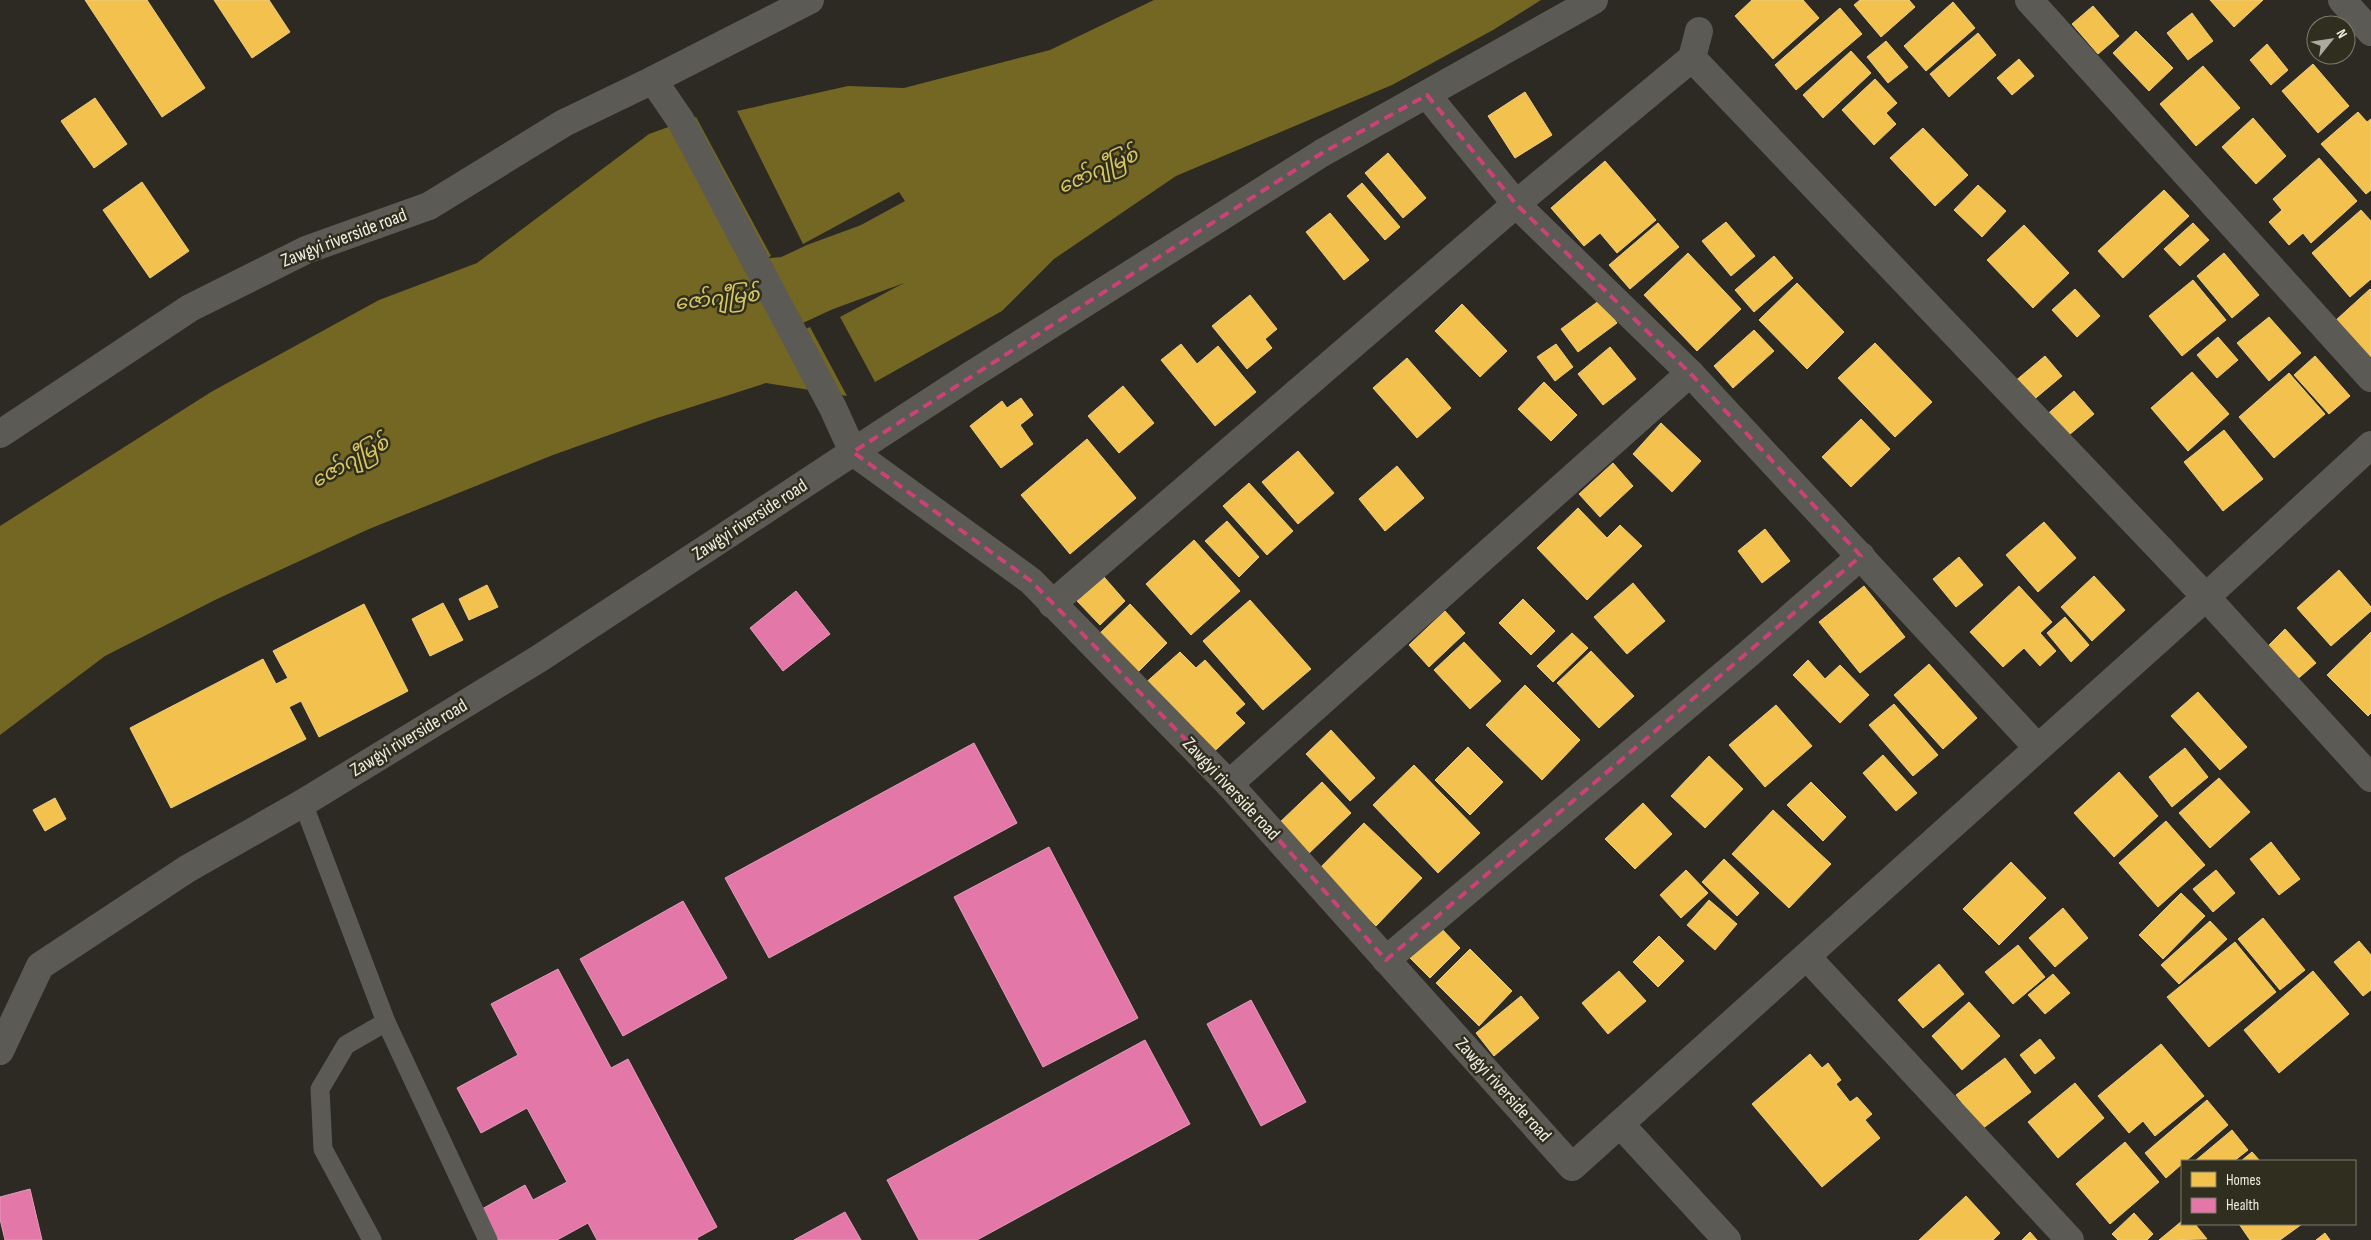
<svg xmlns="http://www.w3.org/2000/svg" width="2371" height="1240" viewBox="0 0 2371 1240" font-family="'Sofia Sans Condensed','Noto Sans Myanmar',sans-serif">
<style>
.water{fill:#736723}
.homes{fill:#f2c14e;stroke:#f1ce7b}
.health{fill:#e377a8;stroke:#e79bba}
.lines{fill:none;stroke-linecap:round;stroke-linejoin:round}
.river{stroke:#736723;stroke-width:69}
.lane{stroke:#5b5a54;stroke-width:19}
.street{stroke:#5b5a54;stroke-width:28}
.marked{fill:none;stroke:#cb4376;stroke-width:4;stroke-dasharray:10 6;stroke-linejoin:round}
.labels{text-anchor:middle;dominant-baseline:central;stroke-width:5;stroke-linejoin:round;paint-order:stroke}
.street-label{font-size:19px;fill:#efeee4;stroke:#302e1e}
.water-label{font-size:20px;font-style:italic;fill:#d8c660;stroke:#302e1e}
</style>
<rect width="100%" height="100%" fill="#2c2a22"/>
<g class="water">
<path d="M 1154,0 L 1541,0 L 1493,30 L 1392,85 L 1176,176 L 1054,259 L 1002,311 L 875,382 L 840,317 L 934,267 L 930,258 L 835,307 L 808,254 L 905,201 L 899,192 L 803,244 L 737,111 L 848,86 L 904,88 L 1050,50 Z"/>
<path d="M 696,117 L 771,256 L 749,268 L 755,278 L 776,265 L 804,318 L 782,330 L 786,339 L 810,327 L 847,396 L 766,383 L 654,419 L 553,455 L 369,529 L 215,600 L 105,656 L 0,735 L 0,526 L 211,392 L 379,300 L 477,263 L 649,134 Z"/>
</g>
<g class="homes">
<path d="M 85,0 L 147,0 L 205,88 L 162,117 Z"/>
<path d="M 214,0 L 269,0 L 290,32 L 252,58 Z"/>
<path d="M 1752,0 L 1803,0 L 1819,18 L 1773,59 L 1735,16 Z"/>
<path d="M 1860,0 L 1909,0 L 1915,7 L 1881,37 L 1854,5 Z"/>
<path d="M 2210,0 L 2263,0 L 2234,27 Z"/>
<path d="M 1953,2 L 1975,28 L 1926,71 L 1904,46 Z"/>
<path d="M 2093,6 L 2119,36 L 2098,54 L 2072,24 Z"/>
<path d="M 1840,8 L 1862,34 L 1796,90 L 1775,65 Z"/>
<path d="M 2192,13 L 2213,41 L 2188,60 L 2167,33 Z"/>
<path d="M 2136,31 L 2173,68 L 2149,91 L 2113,53 Z"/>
<path d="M 1978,33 L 1996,55 L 1949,97 L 1930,74 Z"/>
<path d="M 1886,41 L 1908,67 L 1888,83 L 1867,57 Z"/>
<path d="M 2267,44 L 2288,70 L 2271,85 L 2250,60 Z"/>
<path d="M 1851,51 L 1871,73 L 1823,118 L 1803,95 Z"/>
<path d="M 2019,59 L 2034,76 L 2012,95 L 1997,78 Z"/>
<path d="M 2313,64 L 2349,106 L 2318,133 L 2282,91 Z"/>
<path d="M 2203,66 L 2240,108 L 2196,146 L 2160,104 Z"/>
<path d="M 1875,79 L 1897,103 L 1886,113 L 1896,124 L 1874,145 L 1842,110 Z"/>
<path d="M 1525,92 L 1552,135 L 1515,158 L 1488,116 Z"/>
<path d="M 95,98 L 127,144 L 94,168 L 61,121 Z"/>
<path d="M 2358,112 L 2367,122 L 2371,119 L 2371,190 L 2366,194 L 2321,144 Z"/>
<path d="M 2253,118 L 2286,156 L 2256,184 L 2222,147 Z"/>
<path d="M 1923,128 L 1968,175 L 1935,206 L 1890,158 Z"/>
<path d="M 1388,153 L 1426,198 L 1403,218 L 1365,173 Z"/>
<path d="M 2319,158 L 2357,201 L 2311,243 L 2303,233 L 2289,245 L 2269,222 L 2282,210 L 2273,199 Z"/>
<path d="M 1605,161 L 1656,220 L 1617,253 L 1600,233 L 1584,246 L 1551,208 Z"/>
<path d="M 142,182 L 189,251 L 150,278 L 103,210 Z"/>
<path d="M 1362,183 L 1400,227 L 1385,240 L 1347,196 Z"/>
<path d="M 1978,185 L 2006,211 L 1982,237 L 1954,210 Z"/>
<path d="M 2164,190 L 2189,216 L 2123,278 L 2098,251 Z"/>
<path d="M 2361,210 L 2371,221 L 2371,279 L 2350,297 L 2312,253 Z"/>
<path d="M 1330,213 L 1369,260 L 1344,280 L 1306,232 Z"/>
<path d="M 1726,222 L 1755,256 L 1731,276 L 1702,241 Z"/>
<path d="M 1658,223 L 1679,247 L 1630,289 L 1609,265 Z"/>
<path d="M 2193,223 L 2209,240 L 2180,266 L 2164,249 Z"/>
<path d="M 2024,225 L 2069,273 L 2033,308 L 1987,260 Z"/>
<path d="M 1688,253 L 1741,309 L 1697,351 L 1644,295 Z"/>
<path d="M 2224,253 L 2259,295 L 2232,318 L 2197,276 Z"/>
<path d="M 1774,256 L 1793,278 L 1754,312 L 1735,290 Z"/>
<path d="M 2193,280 L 2226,320 L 2182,356 L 2149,316 Z"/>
<path d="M 1797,283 L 1844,332 L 1807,369 L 1759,320 Z"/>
<path d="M 2075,289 L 2100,316 L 2077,337 L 2052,310 Z"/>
<path d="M 2370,289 L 2371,290 L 2371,361 L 2335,321 Z"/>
<path d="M 1250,295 L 1277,329 L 1265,339 L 1272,348 L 1247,369 L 1212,326 Z"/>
<path d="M 1600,300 L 1617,323 L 1578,352 L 1561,329 Z"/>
<path d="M 1462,304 L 1507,351 L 1480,377 L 1435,331 Z"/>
<path d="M 2269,317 L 2301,353 L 2269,381 L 2237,343 Z"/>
<path d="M 1754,330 L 1774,351 L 1733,388 L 1714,366 Z"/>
<path d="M 2218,337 L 2238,360 L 2217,378 L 2197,355 Z"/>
<path d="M 1875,343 L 1932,402 L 1895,437 L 1838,378 Z"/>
<path d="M 1181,344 L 1197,364 L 1218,346 L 1256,392 L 1215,426 L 1161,360 Z"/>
<path d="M 1556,344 L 1573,367 L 1555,381 L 1537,357 Z"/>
<path d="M 1610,347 L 1636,379 L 1603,405 L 1578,374 Z"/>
<path d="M 2045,356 L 2062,376 L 2031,402 L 2014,382 Z"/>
<path d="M 2315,356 L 2350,396 L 2329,414 L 2294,375 Z"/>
<path d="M 1407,358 L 1451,408 L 1417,438 L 1373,388 Z"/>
<path d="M 2192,372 L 2229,414 L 2188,451 L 2151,408 Z"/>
<path d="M 2289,373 L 2325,414 L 2274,458 L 2239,417 Z"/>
<path d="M 1544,382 L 1577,415 L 1551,441 L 1518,409 Z"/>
<path d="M 1123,386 L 1154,423 L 1119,453 L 1088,416 Z"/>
<path d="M 2074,391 L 2094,414 L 2063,440 L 2044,417 Z"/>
<path d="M 1021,398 L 1033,415 L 1020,425 L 1033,444 L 1001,468 L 970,426 L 1002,401 L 1007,408 Z"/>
<path d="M 1861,419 L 1890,449 L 1851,487 L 1822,457 Z"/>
<path d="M 1661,423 L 1701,461 L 1672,492 L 1633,454 Z"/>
<path d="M 2224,430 L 2263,479 L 2223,511 L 2184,462 Z"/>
<path d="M 1087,439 L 1136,498 L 1070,554 L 1021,495 Z"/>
<path d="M 1298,451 L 1334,493 L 1298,524 L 1262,482 Z"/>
<path d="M 1613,463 L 1633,486 L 1600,517 L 1579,494 Z"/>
<path d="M 1397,466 L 1424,498 L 1385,531 L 1359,499 Z"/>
<path d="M 1249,483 L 1293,531 L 1267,555 L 1223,506 Z"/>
<path d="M 1578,508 L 1607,538 L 1620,525 L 1642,546 L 1587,600 L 1537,548 Z"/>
<path d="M 1227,521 L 1259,557 L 1239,577 L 1205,541 Z"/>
<path d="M 2044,522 L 2076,558 L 2038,592 L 2006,555 Z"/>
<path d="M 1765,529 L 1790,561 L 1762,583 L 1738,551 Z"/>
<path d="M 1194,540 L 1240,591 L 1191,635 L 1146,584 Z"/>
<path d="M 1959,557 L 1983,585 L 1956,607 L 1933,579 Z"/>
<path d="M 2339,570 L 2371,607 L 2371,611 L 2331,646 L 2297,608 Z"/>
<path d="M 2094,576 L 2125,610 L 2092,641 L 2061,607 Z"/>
<path d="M 1104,577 L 1125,601 L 1100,625 L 1077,601 Z"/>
<path d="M 1633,583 L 1665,621 L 1627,654 L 1594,617 Z"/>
<path d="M 487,585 L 498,607 L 469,620 L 459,599 Z"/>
<path d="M 1864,586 L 1905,637 L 1860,673 L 1819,622 Z"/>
<path d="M 2019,586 L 2052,622 L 2040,633 L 2056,651 L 2040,666 L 2024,648 L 2003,667 L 1970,632 Z"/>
<path d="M 1523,599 L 1555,631 L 1531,655 L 1499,623 Z"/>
<path d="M 1250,600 L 1311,669 L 1263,710 L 1203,641 Z"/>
<path d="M 443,603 L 463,640 L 430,656 L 412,619 Z"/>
<path d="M 364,604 L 408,691 L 319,737 L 301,701 L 289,707 L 306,739 L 171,808 L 130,728 L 263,659 L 276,684 L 288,678 L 273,651 Z"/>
<path d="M 1130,604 L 1167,643 L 1134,676 L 1096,637 Z"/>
<path d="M 1445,611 L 1465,633 L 1429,667 L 1409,645 Z"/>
<path d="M 2065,617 L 2089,645 L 2071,662 L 2047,633 Z"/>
<path d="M 2285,629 L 2316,663 L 2293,683 L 2263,651 Z"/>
<path d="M 2371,632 L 2371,713 L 2368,716 L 2327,675 Z"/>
<path d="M 1572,633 L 1588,648 L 1553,682 L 1537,666 Z"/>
<path d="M 1464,642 L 1501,681 L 1470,709 L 1434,670 Z"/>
<path d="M 1591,651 L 1634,696 L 1599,728 L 1557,683 Z"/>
<path d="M 1180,652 L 1196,668 L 1205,660 L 1245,704 L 1235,713 L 1245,723 L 1207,758 L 1142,686 Z"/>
<path d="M 1808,660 L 1825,679 L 1840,665 L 1869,695 L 1840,723 L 1793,675 Z"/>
<path d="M 1929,664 L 1977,718 L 1943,749 L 1894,695 Z"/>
<path d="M 1525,685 L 1580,740 L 1542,780 L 1486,725 Z"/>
<path d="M 2198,692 L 2247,747 L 2220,770 L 2171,716 Z"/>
<path d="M 1894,704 L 1938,755 L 1913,776 L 1869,725 Z"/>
<path d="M 1776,705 L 1812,746 L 1765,787 L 1729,745 Z"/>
<path d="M 1331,730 L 1375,778 L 1350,801 L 1306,754 Z"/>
<path d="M 1468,747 L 1503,782 L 1470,815 L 1435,780 Z"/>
<path d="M 2185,748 L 2208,777 L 2172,807 L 2149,777 Z"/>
<path d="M 1883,755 L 1917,793 L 1896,811 L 1863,773 Z"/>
<path d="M 1709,756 L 1743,789 L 1705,828 L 1671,796 Z"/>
<path d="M 1414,765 L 1480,833 L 1438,873 L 1373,805 Z"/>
<path d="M 2119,772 L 2158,816 L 2114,857 L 2074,813 Z"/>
<path d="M 2219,778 L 2250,812 L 2210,848 L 2179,813 Z"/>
<path d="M 1322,782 L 1351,813 L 1306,856 L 1277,825 Z"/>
<path d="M 1811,782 L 1846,817 L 1823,841 L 1787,805 Z"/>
<path d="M 55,798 L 66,819 L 45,831 L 33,810 Z"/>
<path d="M 1643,803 L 1672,834 L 1635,869 L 1605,839 Z"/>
<path d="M 1773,810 L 1831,864 L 1789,908 L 1732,854 Z"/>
<path d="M 2166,821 L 2205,865 L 2158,907 L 2119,863 Z"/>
<path d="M 1364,823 L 1422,878 L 1376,926 L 1318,870 Z"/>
<path d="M 2271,842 L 2300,879 L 2279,895 L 2250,859 Z"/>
<path d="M 1724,859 L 1759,893 L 1737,916 L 1702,882 Z"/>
<path d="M 2011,862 L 2046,898 L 1999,945 L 1963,909 Z"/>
<path d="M 1686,870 L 1708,893 L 1681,918 L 1660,895 Z"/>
<path d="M 2216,870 L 2235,893 L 2213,912 L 2193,889 Z"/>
<path d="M 2181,893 L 2205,916 L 2163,959 L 2139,935 Z"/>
<path d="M 1709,900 L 1737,924 L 1715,950 L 1687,925 Z"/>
<path d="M 2063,908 L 2088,938 L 2055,967 L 2029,938 Z"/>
<path d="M 2263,918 L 2305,970 L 2280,990 L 2238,939 Z"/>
<path d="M 2210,921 L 2227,939 L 2179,984 L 2161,965 Z"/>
<path d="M 1439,926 L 1460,948 L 1430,978 L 1409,957 Z"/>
<path d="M 1659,936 L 1684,961 L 1658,987 L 1633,962 Z"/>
<path d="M 2359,941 L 2371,955 L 2371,990 L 2363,996 L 2334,962 Z"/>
<path d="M 2235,942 L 2276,992 L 2209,1047 L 2167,997 Z"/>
<path d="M 2018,945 L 2045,977 L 2013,1004 L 1985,972 Z"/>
<path d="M 1470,949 L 1512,991 L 1479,1026 L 1436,983 Z"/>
<path d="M 1939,964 L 1964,994 L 1923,1028 L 1898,1000 Z"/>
<path d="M 1619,971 L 1646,1001 L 1608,1034 L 1582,1003 Z"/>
<path d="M 2313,971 L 2349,1014 L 2279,1073 L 2244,1030 Z"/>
<path d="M 2053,974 L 2070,993 L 2045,1014 L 2028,995 Z"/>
<path d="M 1521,996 L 1539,1018 L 1494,1056 L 1476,1033 Z"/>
<path d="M 1969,1002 L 2000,1036 L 1962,1070 L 1932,1036 Z"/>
<path d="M 2040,1039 L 2055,1058 L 2035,1074 L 2020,1055 Z"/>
<path d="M 2161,1044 L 2204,1096 L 2155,1136 L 2143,1121 L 2129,1133 L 2098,1096 Z"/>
<path d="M 1810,1054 L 1822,1068 L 1828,1063 L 1841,1080 L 1836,1084 L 1850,1102 L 1857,1097 L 1872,1114 L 1865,1120 L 1880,1138 L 1822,1187 L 1752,1104 Z"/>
<path d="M 2005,1058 L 2031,1092 L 1982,1129 L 1956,1095 Z"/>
<path d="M 2075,1083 L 2104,1118 L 2058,1158 L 2028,1122 Z"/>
<path d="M 2207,1100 L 2228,1125 L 2186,1161 L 2182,1161 L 2182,1164 L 2166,1178 L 2145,1153 Z"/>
<path d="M 2232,1130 L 2248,1150 L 2234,1161 L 2195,1161 Z"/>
<path d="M 2125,1142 L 2159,1182 L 2110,1224 L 2076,1184 Z"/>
<path d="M 2252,1152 L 2260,1161 L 2241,1161 Z"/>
<path d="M 1966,1196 L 2000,1233 L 1993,1240 L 1919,1240 Z"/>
<path d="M 2134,1213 L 2153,1234 L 2147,1240 L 2118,1240 L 2112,1234 Z"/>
<path d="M 2182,1221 L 2182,1224 L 2195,1224 L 2207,1239 L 2159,1240 Z"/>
<path d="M 2239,1224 L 2302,1224 L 2280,1240 L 2250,1240 Z"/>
<path d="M 2030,1232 L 2037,1240 L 2022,1240 Z"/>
<path d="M 2325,1233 L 2330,1240 L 2316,1240 Z"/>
</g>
<g class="health">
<path d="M 796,591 L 830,634 L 783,671 L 750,628 Z"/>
<path d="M 974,743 L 1017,823 L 769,958 L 725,878 Z"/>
<path d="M 1049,847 L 1138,1018 L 1043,1067 L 954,897 Z"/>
<path d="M 683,901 L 727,978 L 623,1036 L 580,959 Z"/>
<path d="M 558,969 L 611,1068 L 628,1059 L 717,1227 L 697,1238 L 698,1240 L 597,1240 L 588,1223 L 557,1240 L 498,1240 L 482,1209 L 525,1185 L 533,1200 L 567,1182 L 527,1108 L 481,1133 L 457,1088 L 518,1055 L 491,1004 Z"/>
<path d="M 1251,1000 L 1306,1102 L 1261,1126 L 1207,1024 Z"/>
<path d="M 1145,1040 L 1190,1124 L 977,1240 L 919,1240 L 887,1180 Z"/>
<path d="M 30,1189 L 42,1240 L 5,1240 L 0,1219 L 0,1197 Z"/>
<path d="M 845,1212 L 861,1240 L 794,1240 Z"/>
</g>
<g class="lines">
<path class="river" d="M 694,299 L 790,291 L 820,277 L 910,244"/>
<g class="lane">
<path d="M 303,803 L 386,1022 L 488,1240"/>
<path d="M 372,1240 L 323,1149 L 320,1089 L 346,1045 L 386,1022"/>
</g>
<g class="street">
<path d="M 2029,0 L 2371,378"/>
<path d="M 2342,0 L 2371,32"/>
<path d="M 1699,31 L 1692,58 L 2206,597 L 2371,778"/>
<path d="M 653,80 L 810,0"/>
<path d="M 1427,95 L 1516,204 L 1690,373 L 2037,747"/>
<path d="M 0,434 L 190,308 L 306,250 L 429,206 L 564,123 L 653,80 L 681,121 L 833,408 L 853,452 L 968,377 L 1322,153 L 1594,0"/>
<path d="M 1052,604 L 1516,204 L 1692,58"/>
<path d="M 1229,784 L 1690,373"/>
<path d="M 1807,957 L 2070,1240"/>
<path d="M 1386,960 L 1746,656 L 1861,556"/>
<path d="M 0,1051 L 40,966 L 187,869 L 303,803 L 540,658 L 853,452 L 1031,581 L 1229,784 L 1572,1167 L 2206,597 L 2371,445"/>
<path d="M 1620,1124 L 1727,1240"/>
</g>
</g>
<path class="marked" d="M 1427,95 L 1516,204 L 1690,373 L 1861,556 L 1386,960 L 1229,784 L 1031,581 L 853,452 L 1322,153 Z"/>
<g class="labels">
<g class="street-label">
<text transform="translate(344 238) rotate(-21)">Zawgyi riverside road</text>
<text transform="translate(750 520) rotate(-33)">Zawgyi riverside road</text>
<text transform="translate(409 738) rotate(-31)">Zawgyi riverside road</text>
<text transform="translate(1231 789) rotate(47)">Zawgyi riverside road</text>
<text transform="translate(1503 1090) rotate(48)">Zawgyi riverside road</text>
</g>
<g class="water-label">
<text transform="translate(1098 171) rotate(-24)">ဇော်ဂျီမြစ်</text>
<text transform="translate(717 299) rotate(-6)">ဇော်ဂျီမြစ်</text>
<text transform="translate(350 462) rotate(-29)">ဇော်ဂျီမြစ်</text>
</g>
</g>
<rect x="2181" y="1160" width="175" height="65" fill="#302e1e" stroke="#7c7b6d"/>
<rect x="2191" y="1172" width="25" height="15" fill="#f2c14e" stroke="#7c7b6d"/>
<text x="2226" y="1185" font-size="15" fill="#efeee4">Homes</text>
<rect x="2191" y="1198" width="25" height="15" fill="#e377a8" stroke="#7c7b6d"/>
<text x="2226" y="1210" font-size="15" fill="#efeee4">Health</text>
<g transform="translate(2331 40) rotate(60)"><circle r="24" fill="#302e1e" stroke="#7c7b6d"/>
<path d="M0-4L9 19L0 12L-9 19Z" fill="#aba9a0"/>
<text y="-8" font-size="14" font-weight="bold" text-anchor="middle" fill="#efeee4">N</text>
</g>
</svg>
